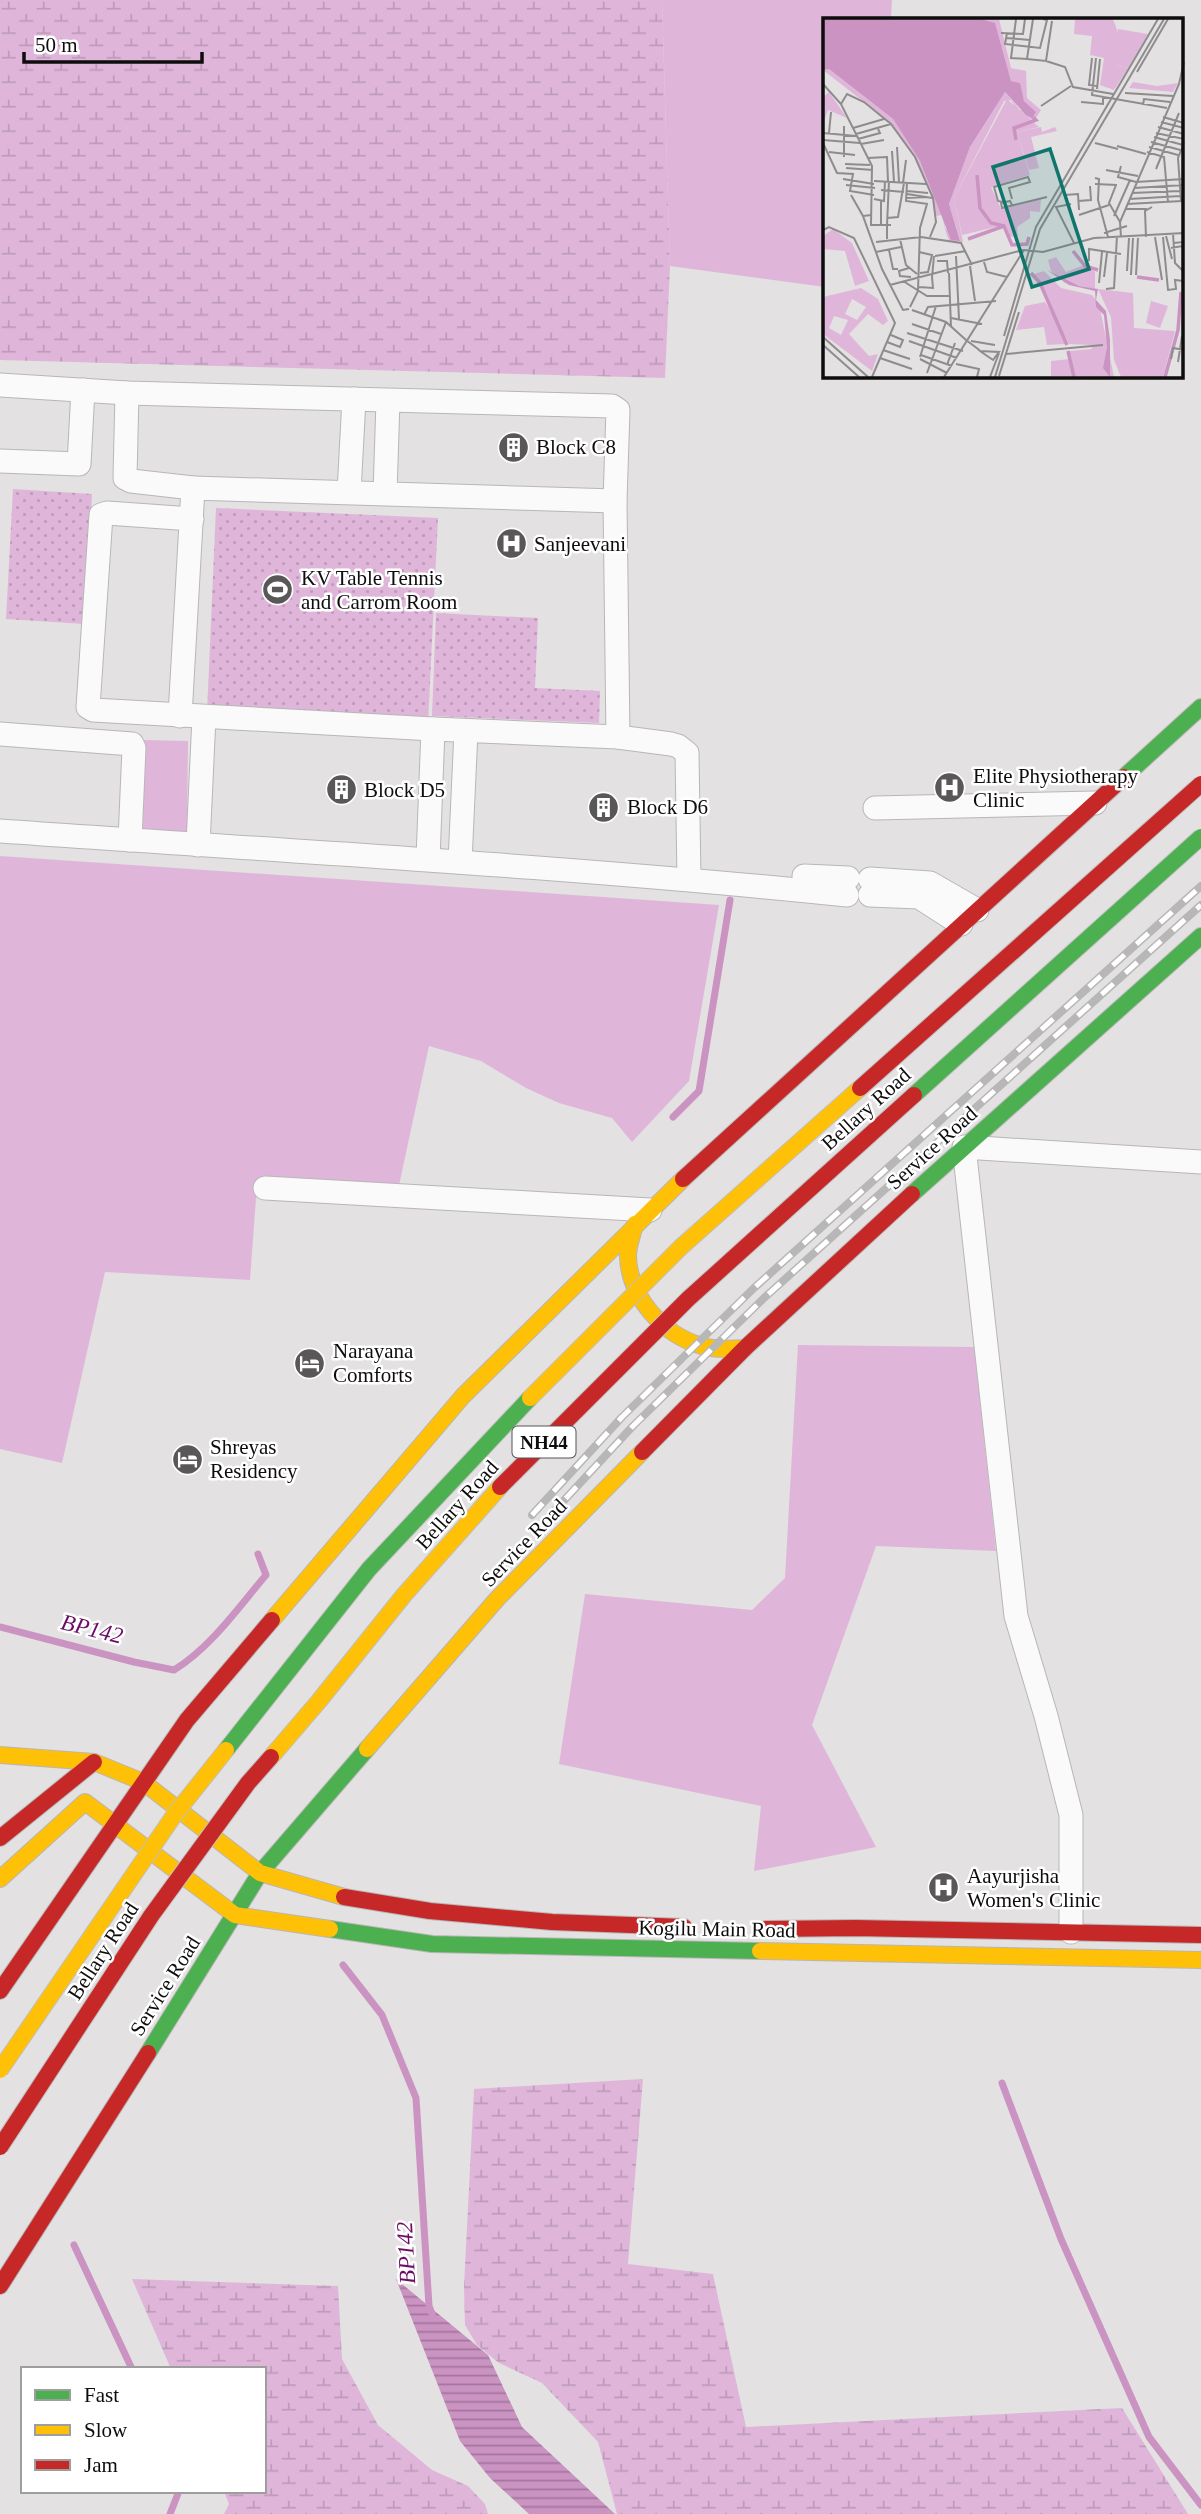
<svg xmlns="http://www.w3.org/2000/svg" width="1201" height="2514" viewBox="0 0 1201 2514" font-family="'Times New Roman',serif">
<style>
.grass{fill:#dfb6d9}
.wetland{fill:url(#wetland-marsh)}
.park{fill:url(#park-dots)}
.water{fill:url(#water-rules)}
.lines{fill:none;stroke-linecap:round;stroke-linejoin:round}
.stream{stroke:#ca93c2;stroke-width:7}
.street-casing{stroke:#b8b6b7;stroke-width:25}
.fast-casing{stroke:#b8b6b7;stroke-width:18}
.slow-casing{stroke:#b8b6b7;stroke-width:18}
.jam-casing{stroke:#b8b6b7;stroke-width:18}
.street{stroke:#fbfafb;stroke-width:23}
.fast{stroke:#4caf50;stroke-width:16}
.slow{stroke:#ffc107;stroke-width:16}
.jam{stroke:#c62828;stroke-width:16}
.rail-casing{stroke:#b8b7b8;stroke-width:8}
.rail{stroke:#fff;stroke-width:5;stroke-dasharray:16;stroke-linecap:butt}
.fast-bridge-casing{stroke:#c0bfc0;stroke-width:18;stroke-linecap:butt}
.slow-bridge-casing{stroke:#c0bfc0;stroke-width:18;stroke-linecap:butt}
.jam-bridge-casing{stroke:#c0bfc0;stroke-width:18;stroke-linecap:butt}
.fast-bridge{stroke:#4caf50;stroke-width:16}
.slow-bridge{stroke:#ffc107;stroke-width:16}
.jam-bridge{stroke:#c62828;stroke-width:16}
.labels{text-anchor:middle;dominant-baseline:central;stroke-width:5;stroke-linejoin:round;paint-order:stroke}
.shield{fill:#fff;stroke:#565556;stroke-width:2}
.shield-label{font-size:19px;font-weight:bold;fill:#0e0c0d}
.poi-label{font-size:21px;fill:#0e0c0d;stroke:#fff;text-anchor:start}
.street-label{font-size:21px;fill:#0e0c0d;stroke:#fff}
.water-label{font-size:23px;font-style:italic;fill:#6d0b66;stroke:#fff}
.inset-river{fill:none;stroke:#ca93c2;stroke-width:3.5}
.inset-road{fill:none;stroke:#8e8c8d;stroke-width:2}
.view{fill:#0f766e;fill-opacity:0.15;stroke:#0f766e;stroke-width:3.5}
.inset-edge{fill:none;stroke:#0e0c0d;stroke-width:3.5}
</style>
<defs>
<pattern id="wetland-marsh" width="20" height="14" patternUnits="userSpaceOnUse" patternTransform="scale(1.75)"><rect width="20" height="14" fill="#dfb6d9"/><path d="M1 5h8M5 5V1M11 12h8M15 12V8" fill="none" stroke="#be9bb9"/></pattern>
<pattern id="park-dots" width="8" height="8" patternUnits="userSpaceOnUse" patternTransform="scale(1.75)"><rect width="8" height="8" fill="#dfb6d9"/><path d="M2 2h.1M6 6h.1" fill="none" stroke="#be9bb9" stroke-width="1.8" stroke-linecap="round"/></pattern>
<pattern id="water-rules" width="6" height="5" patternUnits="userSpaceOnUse" patternTransform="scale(1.75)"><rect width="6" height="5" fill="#ca93c2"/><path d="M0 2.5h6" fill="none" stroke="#a2769c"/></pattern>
</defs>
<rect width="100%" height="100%" fill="#e3e1e2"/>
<g class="grass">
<path d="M 662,0 L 892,0 L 891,19 L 825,19 L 825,287 L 670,266 Z"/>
<path d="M 144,740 L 188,741 L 187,832 L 143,831 Z"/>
<path d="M 0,856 L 719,905 L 689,1081 L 632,1142 L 612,1118 L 559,1103 L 526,1088 L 481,1061 L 429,1046 L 398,1190 L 257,1184 L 250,1280 L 105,1272 L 62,1463 L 0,1449 Z"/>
<path d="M 798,1345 L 974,1347 L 996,1551 L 876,1546 L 812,1725 L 876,1847 L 754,1871 L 761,1806 L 559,1764 L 585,1594 L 752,1610 L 785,1578 Z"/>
</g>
<g class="wetland">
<path d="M 0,0 L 662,0 L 670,266 L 665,378 L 0,360 Z"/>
<path d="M 643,2079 L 628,2264 L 713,2274 L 746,2427 L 1122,2408 L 1188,2514 L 617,2514 L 598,2442 L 542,2383 L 499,2363 L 477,2345 L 465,2325 L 464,2286 L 474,2089 Z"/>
<path d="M 132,2279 L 338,2286 L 342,2359 L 378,2425 L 432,2470 L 468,2486 L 485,2504 L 488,2514 L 224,2514 L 229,2504 L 224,2491 L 264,2491 L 264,2369 L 171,2369 Z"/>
</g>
<g class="park">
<path d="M 13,489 L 92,494 L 85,624 L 6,619 Z"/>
<path d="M 216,508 L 438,518 L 428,724 L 207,713 Z"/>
<path d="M 436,613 L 538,618 L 535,688 L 600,691 L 599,723 L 432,716 Z"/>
</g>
<path class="water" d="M 396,2279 L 488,2355 L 522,2427 L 615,2514 L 529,2514 L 490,2478 L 460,2441 Z"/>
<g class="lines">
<g class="stream">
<path d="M 673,1117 L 699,1091 L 730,900"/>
<path d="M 0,1627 L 134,1662 L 174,1670 C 211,1647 238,1608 266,1575 L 258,1554"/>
<path d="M 343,1965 L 382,2015 L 416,2098 L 429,2306 L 432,2314"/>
<path d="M 1002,2083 L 1061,2239 L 1149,2437 L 1201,2505"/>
<path d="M 74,2245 L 132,2369"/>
<path d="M 170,2514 L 179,2491"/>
</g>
<defs>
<g id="street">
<path d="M 0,385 L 127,393 L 612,406 L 618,410 L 615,501 L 193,488 L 180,716"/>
<path d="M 127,393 L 125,478 L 131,481 L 193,488"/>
<path d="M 0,461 L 79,464 L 83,390"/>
<path d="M 349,492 L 354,399"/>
<path d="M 385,493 L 388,401"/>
<path d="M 615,501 L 618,737 L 671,744 L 678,746 L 687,753 L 689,879"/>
<path d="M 192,519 L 107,513 L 101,515 L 88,707 L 93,710 L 433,729 L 428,859"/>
<path d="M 433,729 L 618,737"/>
<path d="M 0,734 L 132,744 L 134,748 L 130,840"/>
<path d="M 875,808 L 1095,803"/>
<path d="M 0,831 C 283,851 565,866 847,895"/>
<path d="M 198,845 L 204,717"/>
<path d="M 460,862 L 466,731"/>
<path d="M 804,876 L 848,878"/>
<path d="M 870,879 L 930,883 L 977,910"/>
<path d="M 870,895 L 919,897 L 961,924"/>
<path d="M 265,1188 L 650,1210"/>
<path d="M 1071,1932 L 1071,1815 L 1046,1716 L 1016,1616 L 964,1147 L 1201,1162"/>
</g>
<g id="fast">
<path d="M 1124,777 L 1201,707"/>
<path d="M 912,1194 L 1201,936"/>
<path d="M 330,1929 L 432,1944 L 760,1951"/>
<path d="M 148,2053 L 260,1873 L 367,1749"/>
</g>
<g id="slow">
<path d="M 635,1224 C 633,1234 628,1245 628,1256 C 629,1297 663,1335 702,1346 C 716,1350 731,1349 745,1348"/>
<path d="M 272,1620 L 463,1396 L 683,1179"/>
<path d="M 367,1749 L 497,1599 L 642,1452"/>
<path d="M 0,1755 L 94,1762 L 143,1782 L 260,1873 L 344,1897"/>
<path d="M 0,1879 L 85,1802 L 235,1915 L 330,1929"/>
<path d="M 760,1951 L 1201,1960"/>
</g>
<g id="jam">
<path d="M 683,1179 L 1124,777"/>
<path d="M 642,1452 L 745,1348 L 912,1194"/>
<path d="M 0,1838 L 94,1762"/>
<path d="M 344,1897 L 430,1911 L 552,1922 L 684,1927"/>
<path d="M 766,1929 L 855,1928 L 1201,1935"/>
<path d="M 0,1991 L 187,1720 L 272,1620"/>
<path d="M 0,2286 L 148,2053"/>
</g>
</defs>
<use href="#street" class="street-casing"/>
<use href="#fast" class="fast-casing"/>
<use href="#slow" class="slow-casing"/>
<use href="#jam" class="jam-casing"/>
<use href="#street" class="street"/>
<use href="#fast" class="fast"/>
<use href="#slow" class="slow"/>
<use href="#jam" class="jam"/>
<defs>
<g id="rail">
<path d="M 532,1515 L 622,1417 L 754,1288 L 1201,886"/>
<path d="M 544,1522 L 632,1427 L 764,1298 L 1201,905"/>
</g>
</defs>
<use href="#rail" class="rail-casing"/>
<use href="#rail" class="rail"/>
<defs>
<g id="fast-bridge">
<path d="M 914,1095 L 1201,837"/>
<path d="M 226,1750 L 369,1569 L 530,1398"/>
</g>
<g id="slow-bridge">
<path d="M 530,1398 L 681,1247 L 860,1088"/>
<path d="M 271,1757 L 319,1701 L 404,1595 L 500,1487"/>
<path d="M 0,2070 L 175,1814 L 226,1750"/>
</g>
<g id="jam-bridge">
<path d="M 860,1088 L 1201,784"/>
<path d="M 500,1487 L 688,1299 L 914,1095"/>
<path d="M 0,2147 L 151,1916 L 248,1783 L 271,1757"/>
</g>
</defs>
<use href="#fast-bridge" class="fast-bridge-casing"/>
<use href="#slow-bridge" class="slow-bridge-casing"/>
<use href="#jam-bridge" class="jam-bridge-casing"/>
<use href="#fast-bridge" class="fast-bridge"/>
<use href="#slow-bridge" class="slow-bridge"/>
<use href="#jam-bridge" class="jam-bridge"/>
</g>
<defs>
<symbol id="building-disc" viewBox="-11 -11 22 22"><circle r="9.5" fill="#595758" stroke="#fff"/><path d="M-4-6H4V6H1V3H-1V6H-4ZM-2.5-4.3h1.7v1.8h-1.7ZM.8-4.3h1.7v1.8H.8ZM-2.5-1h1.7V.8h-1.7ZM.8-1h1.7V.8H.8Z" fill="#fff"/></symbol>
<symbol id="hospital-disc" viewBox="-11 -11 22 22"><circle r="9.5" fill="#595758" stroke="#fff"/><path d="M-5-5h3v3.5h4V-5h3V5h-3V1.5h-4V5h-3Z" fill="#fff"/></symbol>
<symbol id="stadium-disc" viewBox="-11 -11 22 22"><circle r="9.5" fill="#595758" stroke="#fff"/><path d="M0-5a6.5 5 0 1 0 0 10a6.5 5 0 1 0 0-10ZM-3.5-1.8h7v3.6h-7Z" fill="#fff"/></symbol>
<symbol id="hotel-disc" viewBox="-11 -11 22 22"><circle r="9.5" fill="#595758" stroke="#fff"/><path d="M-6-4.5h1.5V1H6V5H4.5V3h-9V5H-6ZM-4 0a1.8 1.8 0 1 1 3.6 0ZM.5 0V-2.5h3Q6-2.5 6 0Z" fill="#fff"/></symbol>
</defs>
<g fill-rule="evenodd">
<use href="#building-disc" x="496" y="430" width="35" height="35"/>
<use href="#hospital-disc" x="494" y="526" width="35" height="35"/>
<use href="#stadium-disc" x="260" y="572" width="35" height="35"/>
<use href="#hospital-disc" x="932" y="770" width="35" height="35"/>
<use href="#building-disc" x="324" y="772" width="35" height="35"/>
<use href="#building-disc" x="586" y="790" width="35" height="35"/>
<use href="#hotel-disc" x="292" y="1346" width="35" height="35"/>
<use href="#hotel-disc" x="170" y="1442" width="35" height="35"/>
<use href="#hospital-disc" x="926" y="1870" width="35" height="35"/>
</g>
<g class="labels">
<rect class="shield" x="512.5" y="1426.5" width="63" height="31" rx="5"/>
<g class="shield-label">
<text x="544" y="1442">NH44</text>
</g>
<g class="poi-label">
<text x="536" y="447">Block C8</text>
<text x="534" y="544">Sanjeevani</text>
<text x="301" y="578">KV Table Tennis<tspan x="301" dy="24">and Carrom Room</tspan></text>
<text x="973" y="776">Elite Physiotherapy<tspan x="973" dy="24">Clinic</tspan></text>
<text x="364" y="790">Block D5</text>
<text x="627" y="807">Block D6</text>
<text x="333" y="1351">Narayana<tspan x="333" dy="24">Comforts</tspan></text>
<text x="210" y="1447">Shreyas<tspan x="210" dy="24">Residency</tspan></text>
<text x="967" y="1876">Aayurjisha<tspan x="967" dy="24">Women's Clinic</tspan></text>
</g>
<g class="street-label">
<text transform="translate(866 1109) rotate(-42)">Bellary Road</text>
<text transform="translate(932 1148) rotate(-42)">Service Road</text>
<text transform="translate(457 1505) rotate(-48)">Bellary Road</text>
<text transform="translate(524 1543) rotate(-46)">Service Road</text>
<text transform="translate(717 1929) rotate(1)">Kogilu Main Road</text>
<text transform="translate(103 1951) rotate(-57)">Bellary Road</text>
<text transform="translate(165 1986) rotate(-58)">Service Road</text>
</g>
<g class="water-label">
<text transform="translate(92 1629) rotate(14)">BP142</text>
<text transform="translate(406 2253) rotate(-93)">BP142</text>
</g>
</g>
<g transform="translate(823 18)">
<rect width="360" height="360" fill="#e3e1e2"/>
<path d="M 252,1 L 290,1 L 298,23 L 293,47 L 305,50 L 291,72 L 277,67 L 281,40 L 267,37 L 269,18 L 251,16 ZM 310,64 L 334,68 L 355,65 L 350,74 L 306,70 ZM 6,74 L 24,100 L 5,92 L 0,106 L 0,79 ZM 218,109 L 219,114 L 232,109 L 234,113 L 208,119 L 216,150 L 206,152 L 194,114 ZM 218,181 L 217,194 L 207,193 L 207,200 L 194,209 L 195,218 L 186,219 L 178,191 ZM 222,284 L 240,313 L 243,326 L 224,327 L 221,309 L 193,312 L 202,288 Z" fill="#dfb6d9"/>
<path d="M 295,11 L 325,16 L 305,50 L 293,47 ZM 10,211 L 29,225 L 46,263 L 32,268 L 22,233 L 0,231 L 0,218 ZM 38,270 L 55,281 L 65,303 L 60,307 L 45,296 L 26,316 L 46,338 L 55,336 L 49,353 L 0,316 L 0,279 ZM 29,281 L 43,289 L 34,302 L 22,296 ZM 11,298 L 25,302 L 18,317 L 6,310 Z" fill="#dfb6d9" fill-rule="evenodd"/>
<path d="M 184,81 L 216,109 L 194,114 L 207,157 L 168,169 L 185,206 L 139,217 L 131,180 ZM 233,239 L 243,254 L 261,247 L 272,254 L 272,271 L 242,265 L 228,253 L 225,242 ZM 221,253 L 238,270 L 269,277 L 276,286 L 291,359 L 228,358 L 228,343 L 247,341 L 247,333 L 269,331 L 268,327 L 246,326 L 211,256 ZM 275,271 L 310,275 L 311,310 L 352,313 L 340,359 L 298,359 L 291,342 L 288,299 ZM 328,283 L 345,288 L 337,310 L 323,305 Z" fill="#dfb6d9"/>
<path d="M 158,1 L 176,1 L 188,50 L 203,53 L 204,80 L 218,92 L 211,103 L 196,95 L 188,82 L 181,83 L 131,180 L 140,224 L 126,223 L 122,211 L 119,197 L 112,198 L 110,179 L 93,140 L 68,105 L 0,52 L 6,51 L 70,101 L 97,143 L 121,195 L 122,210 L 137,222 L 126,186 L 147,129 L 182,74 L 197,92 L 212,94 L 201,83 L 196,65 L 188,63 L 172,6 Z" fill="#dfb6d9"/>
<path d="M 0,1 L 158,1 L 172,5 L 188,63 L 197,65 L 201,83 L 213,94 L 209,100 L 203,97 L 182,74 L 147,129 L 126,186 L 137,223 L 128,222 L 97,143 L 70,101 L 6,51 L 0,52 ZM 224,252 L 256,268 L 275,271 L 273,282 L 283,293 L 287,322 L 287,359 L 280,350 L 284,329 L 281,297 L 273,289 L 272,273 L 246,267 Z" fill="#ca93c2"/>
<path class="inset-river" d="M 193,122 L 191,110 L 213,102 L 210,99M 154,157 L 157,190 L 168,205 L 181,208M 145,221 L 181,208 L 189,227 L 204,226 L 206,219M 250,233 L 262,248 L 275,252M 208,255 L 217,265 L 244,327M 314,259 L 336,262M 245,333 L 251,359M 342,359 L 355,312 L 358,274"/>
<path class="inset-road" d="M 193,1 L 188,40 L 204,41 L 210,1M 178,15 L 200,16 L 202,1M 184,15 L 182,26 L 217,30 L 224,2 L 220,1M 183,20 L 207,22M 269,40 L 266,67 L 274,68M 273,40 L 269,77 L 344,90M 204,41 L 223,43 L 229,3M 223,43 L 242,49 L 250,69 L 290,76M 314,54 L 345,1M 0,66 L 18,86 L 49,148 L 48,207M 274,71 L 277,41M 302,75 L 350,78M 258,84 L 280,86 L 280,78M 18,86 L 24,76 L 41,84 L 68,106 L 92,139 L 110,180 L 113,204 L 107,219M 320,87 L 321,81 L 347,84M 218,88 L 248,68M 340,99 L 361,105M 338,104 L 361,110M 335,109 L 361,116M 30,110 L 61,101M 0,115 L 33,118M 6,115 L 8,94M 333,115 L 361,121M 33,116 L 68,106M 331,119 L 360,127M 35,121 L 57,115 L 55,111M 0,122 L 37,125M 328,124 L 361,133M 0,125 L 14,155 L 30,156 L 27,173 L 51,177M 272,125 L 295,131M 38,126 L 61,122M 294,128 L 323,136M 74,129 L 76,164M 326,129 L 355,137M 69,133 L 71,164M 6,134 L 32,137M 324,134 L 341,139 L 345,184M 21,139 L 21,108M 45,140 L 64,139 L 65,163M 22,146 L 47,147M 298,148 L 295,159 L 313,164 L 361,161M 23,150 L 50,152M 333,151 L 356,95M 283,152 L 315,158M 272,160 L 276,161 L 275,182 L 285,219M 20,161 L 51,166M 51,163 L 103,166M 66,163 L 64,207 L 68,207M 80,165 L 83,142M 84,165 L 83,183 L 105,186M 272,166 L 294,167M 23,167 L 52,170M 293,167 L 286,185 L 297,204M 311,170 L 361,167M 58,172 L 81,174M 84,173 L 105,175M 309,175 L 357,173M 84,176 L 109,180M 28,177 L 40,198M 241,177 L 255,176 L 256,192M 83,180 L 104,179M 51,181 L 61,183 L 62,163M 306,181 L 358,178M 255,183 L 268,182 L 267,168M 358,183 L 355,140 L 361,125M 180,184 L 175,183 L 171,169 L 205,159 L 207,164 L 186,170 L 189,181M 248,186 L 233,189 L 251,225M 304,186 L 359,183M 189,187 L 187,183 L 178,185 L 179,190 L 224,179M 302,191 L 324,191M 48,197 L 40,198 L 59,251 L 80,292 L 86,291M 256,197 L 286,187M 291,198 L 307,162M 64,200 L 75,199 L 81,165M 58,206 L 58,183M 47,207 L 64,207 L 64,221M 0,212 L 6,209 L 31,220 L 72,305 L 49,359M 281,215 L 304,208M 350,216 L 352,245 L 361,254M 343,218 L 349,241M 298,219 L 297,204 L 356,66 L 361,44M 323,219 L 322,193 L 329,189M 332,219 L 339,262M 340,219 L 345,272 L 353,271 L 352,262 L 360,263M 77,221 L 83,247 L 94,256M 53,224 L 98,219 L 138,225 L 149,247M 348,230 L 360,228 L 360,224 L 351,225M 66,232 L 70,251 L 75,251M 53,234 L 78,229M 96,234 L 109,237 L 105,254 L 97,255M 112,238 L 143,233M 133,238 L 136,301M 114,243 L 124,243 L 125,255M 266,243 L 266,231 L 298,236M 161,244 L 164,254 L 184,259M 147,248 L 152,283M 86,250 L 76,253 L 77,258 L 88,259M 304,253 L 306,220M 126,255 L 128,309M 308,257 L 310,220M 313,257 L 315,220M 109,259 L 111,238M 281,259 L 284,235M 80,263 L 104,278 L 127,278M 276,265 L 279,234M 67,267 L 200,232M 96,269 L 110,270 L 109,259M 283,271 L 291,270 L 294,218M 87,289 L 95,273 L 97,210 L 104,186M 89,292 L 123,304 L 143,322 L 155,331 L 157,333 L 170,342 L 176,334 L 157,333M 101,297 L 105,289 L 173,283M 128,300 L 159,306M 89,306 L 118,316M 84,315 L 140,333M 181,318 L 213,209 L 335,1M 0,319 L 45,359M 86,323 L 134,340M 148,323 L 172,327M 64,324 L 77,329 L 80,322 L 68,317M 0,327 L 36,359M 60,332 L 87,341M 183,336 L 280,327M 98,337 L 129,348M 97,339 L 113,288M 57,340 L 89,351M 97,341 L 124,355M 348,341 L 350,330 L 361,332M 355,344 L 359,318M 133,346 L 156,351 L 154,359M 124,347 L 132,325M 104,355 L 123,304M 176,358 L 196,294M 121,359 L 201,232 L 220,234 L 271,220 L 361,215M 167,359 L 176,335M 172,359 L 217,211 L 341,1"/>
<path class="view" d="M 227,131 L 266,251 L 209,269 L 170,149 Z"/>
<rect width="360" height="360" class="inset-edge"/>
</g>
<rect x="21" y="2367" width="245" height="126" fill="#ffffff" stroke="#9f9e9e" stroke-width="2"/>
<rect x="35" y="2390" width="35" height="10" fill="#4caf50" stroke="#9f9e9e" stroke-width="2"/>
<text x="84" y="2402" font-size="21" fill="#0e0c0d">Fast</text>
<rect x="35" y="2425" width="35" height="10" fill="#ffc107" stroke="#9f9e9e" stroke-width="2"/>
<text x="84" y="2437" font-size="21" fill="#0e0c0d">Slow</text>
<rect x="35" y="2460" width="35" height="10" fill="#c62828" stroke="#9f9e9e" stroke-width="2"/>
<text x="84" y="2472" font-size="21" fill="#0e0c0d">Jam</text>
<path d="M24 52v10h178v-10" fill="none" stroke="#0e0c0d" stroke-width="3.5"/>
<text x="35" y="52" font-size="21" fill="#0e0c0d" stroke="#ffffff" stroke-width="5" paint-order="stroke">50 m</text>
</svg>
